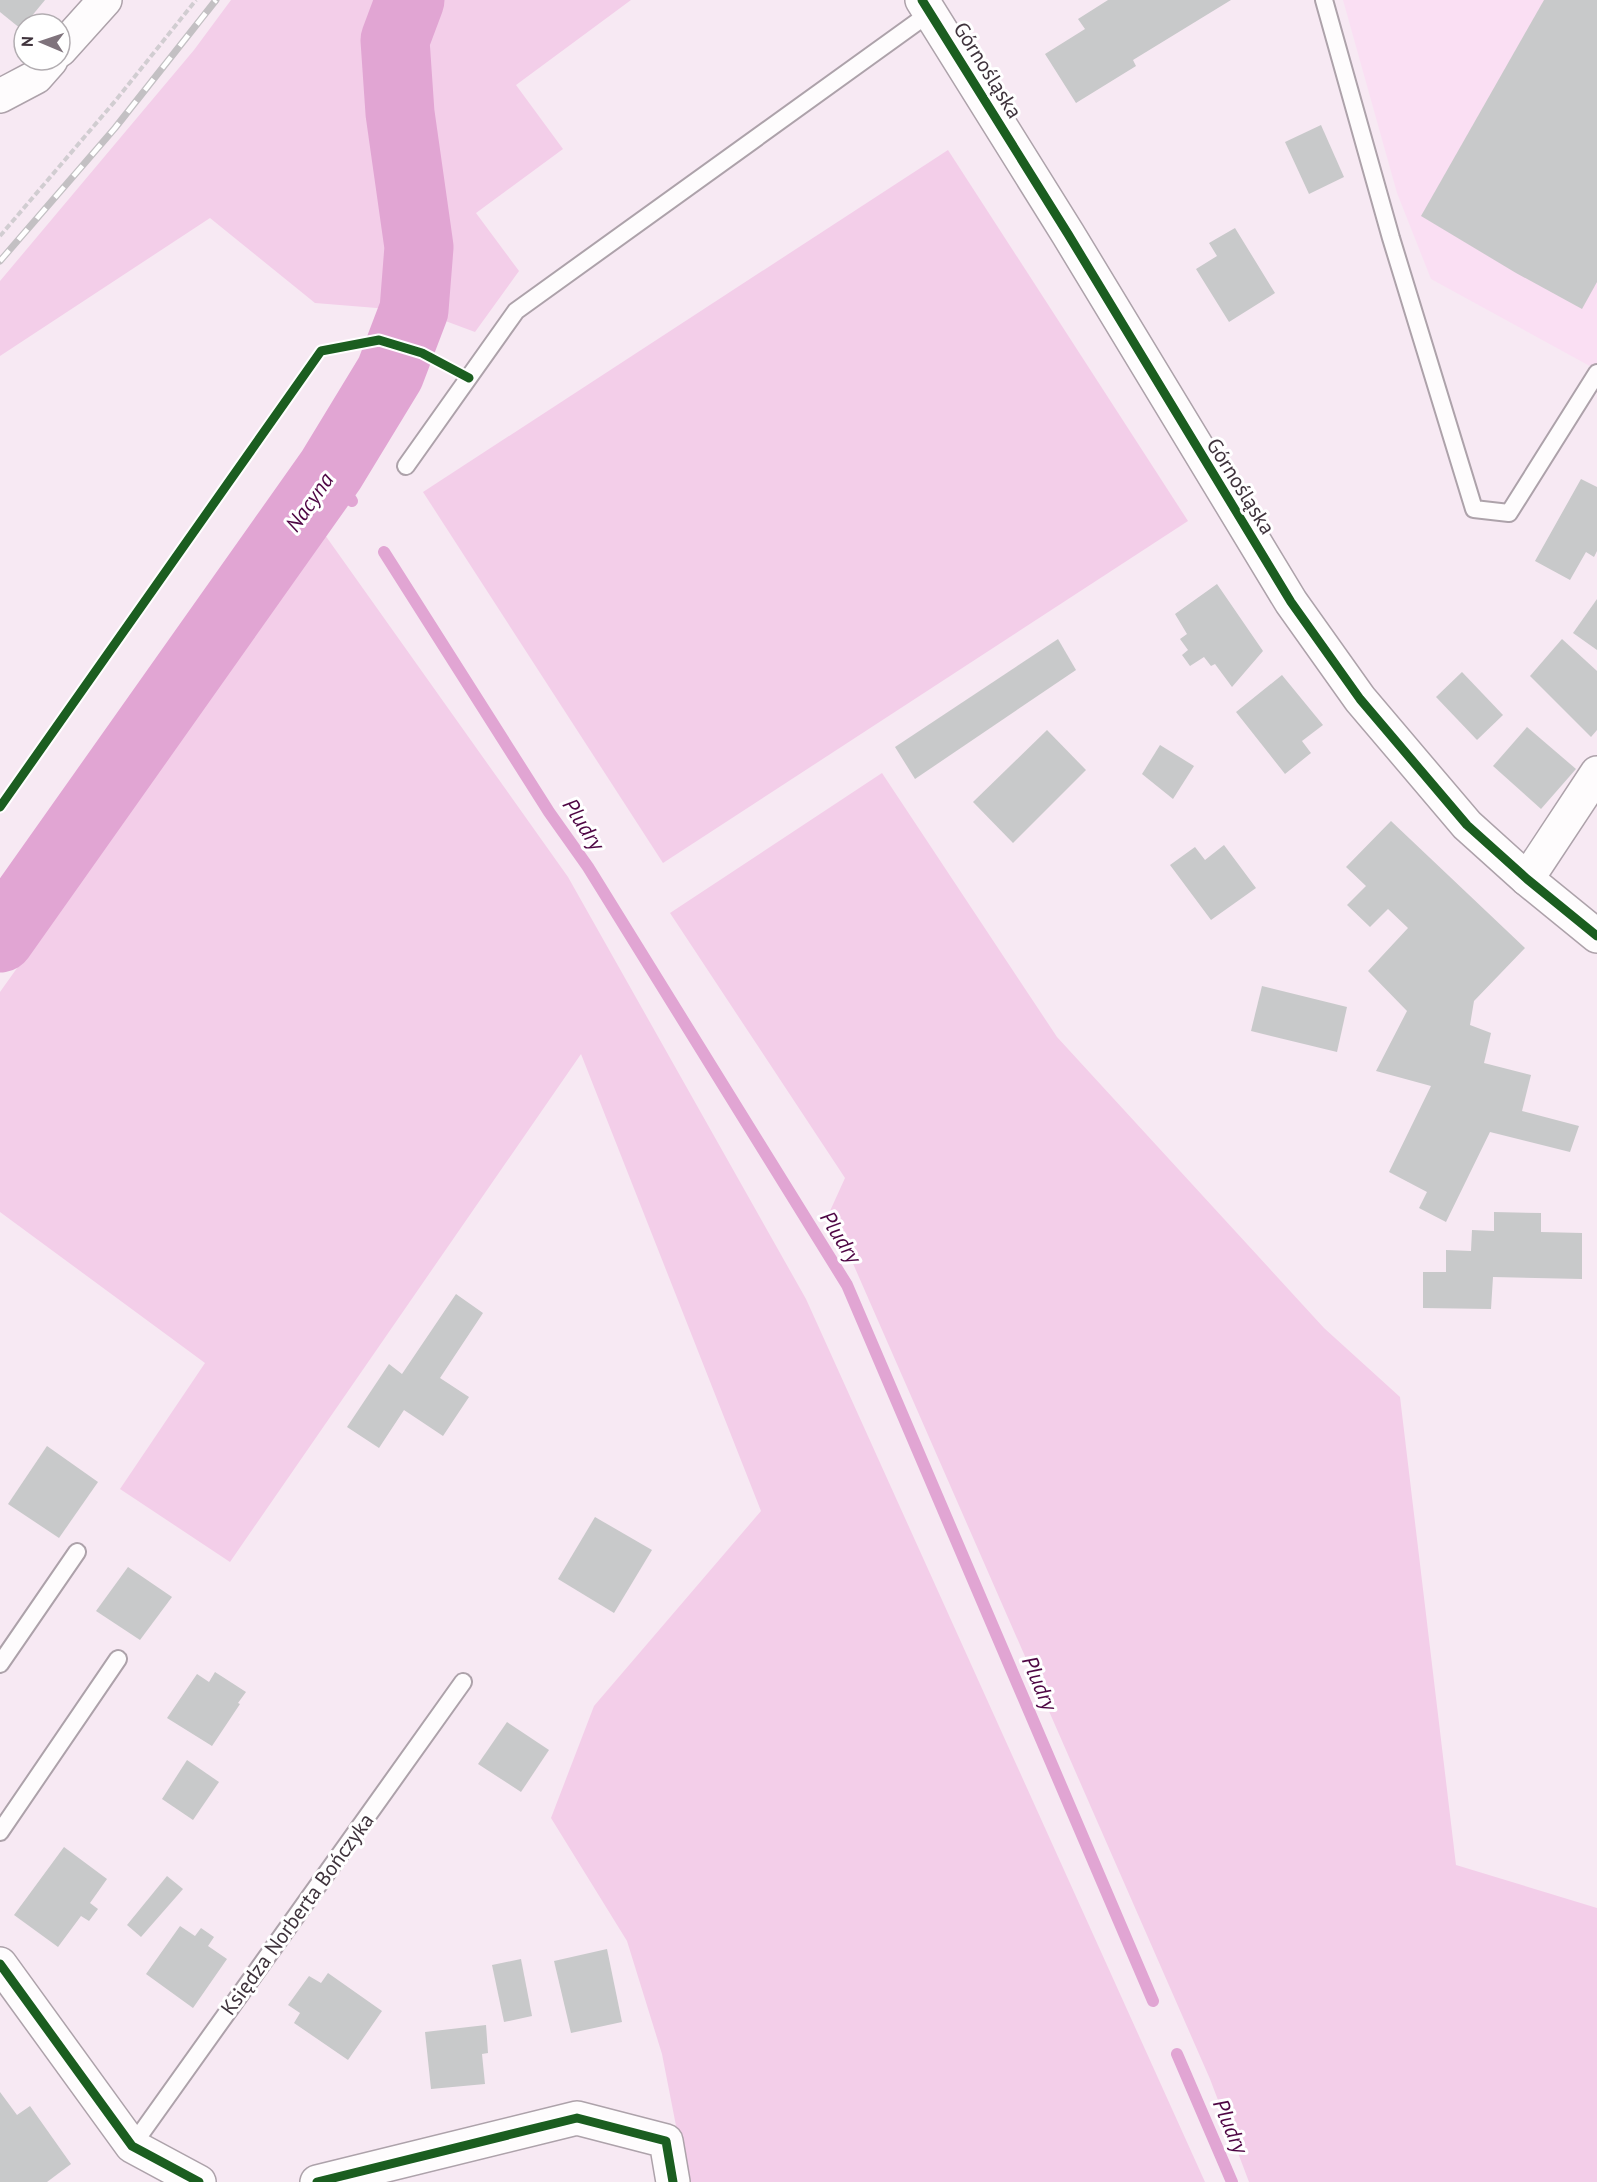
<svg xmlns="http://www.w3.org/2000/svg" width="1597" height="2182" viewBox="0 0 1597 2182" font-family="'PT Sans',sans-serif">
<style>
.built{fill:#fadff3}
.green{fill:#f3cee9}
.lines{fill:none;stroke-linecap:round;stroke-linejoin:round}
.stream{stroke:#e1a5d3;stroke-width:12}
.river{stroke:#e1a5d3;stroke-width:69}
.building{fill:#c8c9ca}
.lane-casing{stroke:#ada2aa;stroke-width:20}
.street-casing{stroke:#ada2aa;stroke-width:36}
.secondary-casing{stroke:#ada2aa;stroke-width:36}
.path{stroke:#d1cdd1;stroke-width:4;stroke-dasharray:6 3;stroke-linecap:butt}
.lane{stroke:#fefcfd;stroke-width:16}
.street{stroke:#fefcfd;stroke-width:33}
.secondary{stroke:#fefcfd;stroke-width:33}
.rail-casing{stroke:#c3c0c3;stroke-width:7}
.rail{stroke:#fff;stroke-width:4.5;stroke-dasharray:14;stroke-linecap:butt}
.cycleway-casing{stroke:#fff;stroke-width:13}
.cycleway{stroke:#1b5e20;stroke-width:9}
.labels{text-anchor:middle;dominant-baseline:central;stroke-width:6;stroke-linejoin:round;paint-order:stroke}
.street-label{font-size:21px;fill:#3f333c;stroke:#fff}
.water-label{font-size:22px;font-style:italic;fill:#4e0644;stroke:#fff}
</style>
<rect width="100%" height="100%" fill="#f7e9f3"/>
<path class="built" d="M 1343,0 L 1597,0 L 1597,370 L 1431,279 L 1397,193 Z"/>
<g class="green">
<path d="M 231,0 L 391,0 L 382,27 L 401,249 L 389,309 L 315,303 L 210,218 L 0,356 L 0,281 L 194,50 Z"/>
<path d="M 428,0 L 631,0 L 516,85 L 563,149 L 476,213 L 519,271 L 475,332 L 432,316 L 435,250 L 409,37 Z"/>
<path d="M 948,150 L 1188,521 L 663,863 L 423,492 Z"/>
<path d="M 325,535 L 568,877 L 806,1299 L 1205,2182 L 687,2182 L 662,2054 L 627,1941 L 551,1818 L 594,1706 L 761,1511 L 581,1054 L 230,1562 L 120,1489 L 205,1363 L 0,1212 L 0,992 Z"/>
<path d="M 882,773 L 1057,1037 L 1324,1328 L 1400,1397 L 1456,1865 L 1597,1908 L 1597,2182 L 1249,2182 L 1210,2079 L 830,1211 L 845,1178 L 670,913 Z"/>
</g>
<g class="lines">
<g class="stream">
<path d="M 331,470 L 352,501"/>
<path d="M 384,552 L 549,812 L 588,867 L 847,1285 L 1153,2001"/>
<path d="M 1177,2054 L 1232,2182"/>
</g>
<path class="river" d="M 0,938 L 331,470 L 390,373 L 414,310 L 419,247 L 400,113 L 395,40 L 410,0"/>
</g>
<g class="building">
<path d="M 0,0 L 45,0 L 21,29 L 0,12 Z"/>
<path d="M 1108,0 L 1231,0 L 1133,60 L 1136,66 L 1076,103 L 1045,54 L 1085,29 L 1078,19 Z"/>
<path d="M 1544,0 L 1597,0 L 1597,282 L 1582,309 L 1516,273 L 1421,216 Z"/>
<path d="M 1321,125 L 1344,177 L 1309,194 L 1285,142 Z"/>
<path d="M 1235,228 L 1275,293 L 1229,322 L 1196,269 L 1217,256 L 1209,243 Z"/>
<path d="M 1581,479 L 1597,487 L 1597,551 L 1594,557 L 1586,552 L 1570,580 L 1535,561 Z"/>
<path d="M 1217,584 L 1263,651 L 1232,687 L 1215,664 L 1211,666 L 1204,657 L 1190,666 L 1182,655 L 1188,650 L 1180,639 L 1187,634 L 1175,614 Z"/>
<path d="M 1597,599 L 1597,650 L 1573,633 Z"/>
<path d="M 1058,639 L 1076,670 L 915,779 L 895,747 Z"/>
<path d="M 1562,639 L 1597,671 L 1597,730 L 1591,737 L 1530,676 Z"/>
<path d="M 1462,672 L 1503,715 L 1477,740 L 1436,697 Z"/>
<path d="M 1282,675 L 1323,725 L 1302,741 L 1311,753 L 1285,774 L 1236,712 Z"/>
<path d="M 1527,727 L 1576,769 L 1541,809 L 1493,766 Z"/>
<path d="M 1047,730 L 1086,770 L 1013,843 L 973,802 Z"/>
<path d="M 1160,745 L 1194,766 L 1173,799 L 1142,774 Z"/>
<path d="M 1391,821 L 1525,948 L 1474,1001 L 1470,1025 L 1491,1033 L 1484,1063 L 1531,1075 L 1522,1111 L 1579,1126 L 1570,1152 L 1490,1132 L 1446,1222 L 1419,1208 L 1427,1192 L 1389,1172 L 1431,1086 L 1376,1071 L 1407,1011 L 1368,971 L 1408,928 L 1388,909 L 1370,927 L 1347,905 L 1366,886 L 1346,867 Z"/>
<path d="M 1224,845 L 1256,888 L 1211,920 L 1170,865 L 1195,847 L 1205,860 Z"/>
<path d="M 1262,986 L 1347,1007 L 1337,1052 L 1251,1031 Z"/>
<path d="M 1494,1212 L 1541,1213 L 1541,1232 L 1582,1233 L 1582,1279 L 1493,1277 L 1491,1309 L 1423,1308 L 1423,1272 L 1446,1272 L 1446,1250 L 1471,1251 L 1472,1230 L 1494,1231 Z"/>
<path d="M 456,1294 L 483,1313 L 440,1378 L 469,1397 L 443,1436 L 404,1410 L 379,1448 L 347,1427 L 389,1364 L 402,1374 Z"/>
<path d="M 47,1446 L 98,1482 L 59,1538 L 8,1504 Z"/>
<path d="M 595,1517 L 652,1550 L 614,1613 L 558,1579 Z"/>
<path d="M 128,1567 L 172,1597 L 140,1640 L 96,1611 Z"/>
<path d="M 215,1672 L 246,1692 L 238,1703 L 240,1704 L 212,1746 L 167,1718 L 197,1674 L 209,1682 Z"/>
<path d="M 507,1722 L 549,1750 L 521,1792 L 478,1764 Z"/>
<path d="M 187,1760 L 219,1782 L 193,1820 L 162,1799 Z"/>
<path d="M 64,1847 L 107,1879 L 90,1903 L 98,1909 L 89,1921 L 81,1916 L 58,1947 L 14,1915 Z"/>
<path d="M 167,1876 L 183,1889 L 141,1937 L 127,1925 Z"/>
<path d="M 180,1926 L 195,1936 L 201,1928 L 214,1937 L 208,1946 L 227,1959 L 193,2008 L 146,1974 Z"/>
<path d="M 607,1949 L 622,2022 L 571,2033 L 554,1961 Z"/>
<path d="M 521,1959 L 532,2016 L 504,2022 L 492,1965 Z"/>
<path d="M 328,1973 L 382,2011 L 348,2060 L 294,2023 L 300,2013 L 288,2005 L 309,1976 L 321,1983 Z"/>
<path d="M 486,2025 L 488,2053 L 482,2054 L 485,2084 L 431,2089 L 425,2032 Z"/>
<path d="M 0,2092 L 17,2115 L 30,2106 L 71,2164 L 47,2182 L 0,2182 Z"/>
</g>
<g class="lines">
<defs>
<g id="lane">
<path d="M 1324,0 L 1391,238 L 1474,509 L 1509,513 L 1597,373"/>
<path d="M 406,466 L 516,311 L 931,12"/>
<path d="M 0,1664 L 77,1552"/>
<path d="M 0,1832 L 118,1659"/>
<path d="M 132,2146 L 463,1682"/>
</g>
<g id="street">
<path d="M 60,50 L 105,0"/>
<path d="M 0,96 L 36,77 L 51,60"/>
<path d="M 1527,879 L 1597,773"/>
<path d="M 0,1964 L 132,2146 L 199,2182"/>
<path d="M 317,2182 L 577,2118 L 666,2141 L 673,2182"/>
</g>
<path id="secondary" d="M 922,0 L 1068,234 L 1291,602 L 1360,699 L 1467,825 L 1527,879 L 1597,936"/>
</defs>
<use href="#lane" class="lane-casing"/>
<use href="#street" class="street-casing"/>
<use href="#secondary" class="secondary-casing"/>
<path class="path" d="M 0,236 L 116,100 L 196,0"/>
<use href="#lane" class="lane"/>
<use href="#street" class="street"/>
<use href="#secondary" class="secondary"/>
<defs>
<path id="rail" d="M 0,261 L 115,128 L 216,0"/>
</defs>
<use href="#rail" class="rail-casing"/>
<use href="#rail" class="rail"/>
<defs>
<g id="cycleway">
<path d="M 922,0 L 1068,234 L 1291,602 L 1360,699 L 1467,825 L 1527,879 L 1597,936"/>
<path d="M 0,807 L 321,351 L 379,340 L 422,353 L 469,378"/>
<path d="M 0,1964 L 132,2146 L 199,2182"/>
<path d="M 317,2182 L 577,2118 L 666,2141 L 673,2182"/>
</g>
</defs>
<use href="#cycleway" class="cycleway-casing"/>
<use href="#cycleway" class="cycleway"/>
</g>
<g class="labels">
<g class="street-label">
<text transform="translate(988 70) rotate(58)">Górnośląska</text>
<text transform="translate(1241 486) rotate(58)">Górnośląska</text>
<text transform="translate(297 1914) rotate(-54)">Księdza Norberta Bończyka</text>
</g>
<g class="water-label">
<text transform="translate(309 502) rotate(-55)">Nacyna</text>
<text transform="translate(584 824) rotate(57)">Pludry</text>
<text transform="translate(841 1237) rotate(58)">Pludry</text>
<text transform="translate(1040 1683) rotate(67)">Pludry</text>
<text transform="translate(1231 2126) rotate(67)">Pludry</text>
</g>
</g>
<g transform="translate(42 42) rotate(272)"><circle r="28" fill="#ffffff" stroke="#b2adb1" stroke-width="1.5"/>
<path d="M0-4.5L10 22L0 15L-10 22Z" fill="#7f737c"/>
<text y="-9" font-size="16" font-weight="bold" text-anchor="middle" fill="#3f333c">N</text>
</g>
</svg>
